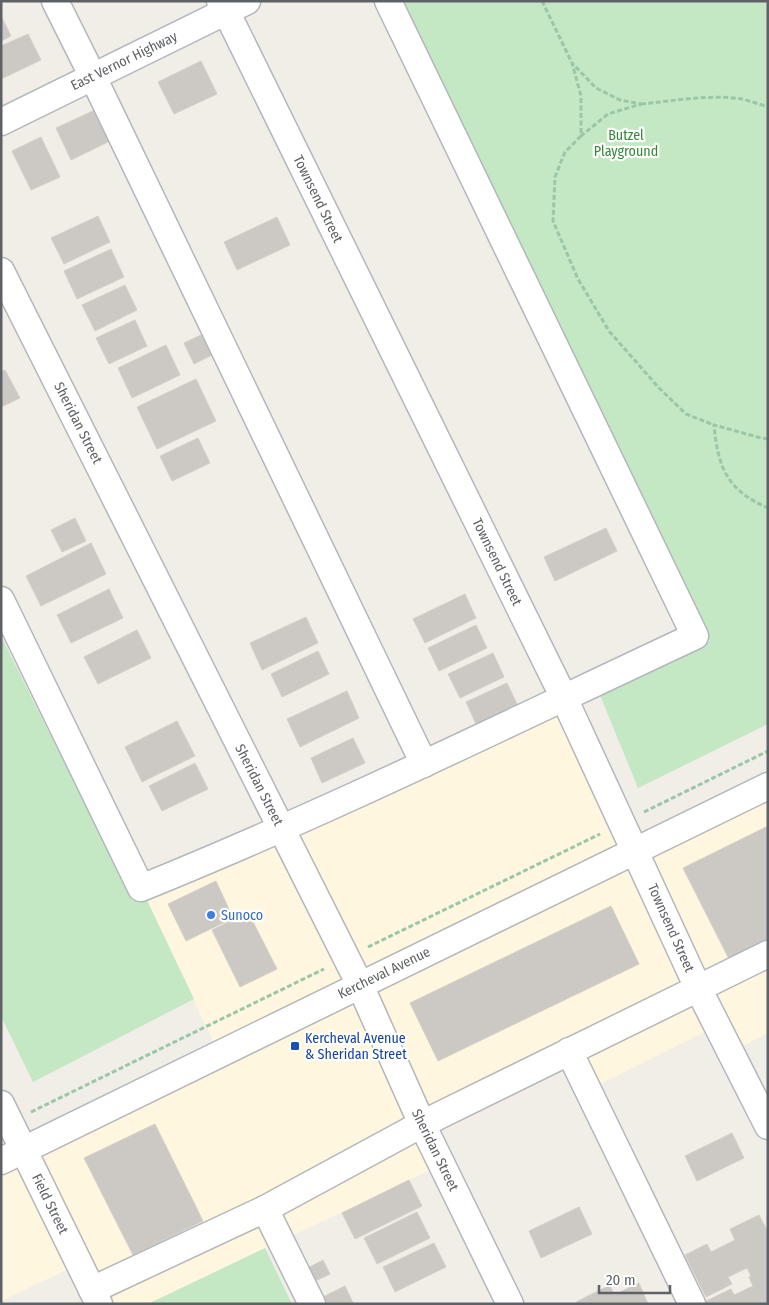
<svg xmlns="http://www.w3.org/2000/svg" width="769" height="1305" viewBox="0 0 769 1305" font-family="'Fira Sans Condensed',sans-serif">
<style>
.commercial{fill:#fef6de}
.green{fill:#c4e7c4}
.building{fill:#ccc9c4;stroke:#d5d0c5}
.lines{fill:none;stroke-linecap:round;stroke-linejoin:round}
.minor-casing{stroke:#b4b7bb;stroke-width:29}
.path{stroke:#9bc6a7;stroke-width:3;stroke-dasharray:5 2.5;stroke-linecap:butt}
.minor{stroke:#fff;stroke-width:26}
.shop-dot{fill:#3f7fe0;stroke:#fff;stroke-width:2}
.transit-dot{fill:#1a4fb4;stroke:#fff;stroke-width:2}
.labels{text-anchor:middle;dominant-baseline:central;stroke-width:4.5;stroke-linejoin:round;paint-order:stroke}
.street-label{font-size:14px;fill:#5e6267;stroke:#fff}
.park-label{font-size:14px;fill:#368639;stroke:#fff}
.shop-label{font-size:14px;fill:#366cbe;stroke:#fff;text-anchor:start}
.transit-label{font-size:14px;fill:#164399;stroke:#fff;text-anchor:start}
</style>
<rect width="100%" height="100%" fill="#f0eee7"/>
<path class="commercial" d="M 564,698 L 636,851 L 768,786 L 768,1033 L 730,1052 L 717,1026 L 588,1090 L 570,1052 L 422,1124 L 441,1165 L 148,1304 L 99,1304 L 79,1264 L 1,1301 L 1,1161 L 219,1054 L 144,894 Z"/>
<g class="green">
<path d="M 399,1 L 768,1 L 768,724 L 638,788 L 600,695 L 710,641 Z"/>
<path d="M 1,636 L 133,901 L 144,894 L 194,999 L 33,1082 L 1,1016 Z"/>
<path d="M 265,1248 L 292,1304 L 148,1304 Z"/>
</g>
<g class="building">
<path d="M 1,16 L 11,36 L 1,41 Z"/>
<path d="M 28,34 L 41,60 L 1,79 L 1,46 Z"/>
<path d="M 201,61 L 217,94 L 174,114 L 158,82 Z"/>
<path d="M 95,110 L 110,141 L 71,160 L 56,128 Z"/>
<path d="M 41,137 L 60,177 L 31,190 L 12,151 Z"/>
<path d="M 98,216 L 110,242 L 64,264 L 51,238 Z"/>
<path d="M 277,217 L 290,245 L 237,270 L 224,242 Z"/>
<path d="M 111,249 L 124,277 L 77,299 L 64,271 Z"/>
<path d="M 125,285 L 137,310 L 95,331 L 82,305 Z"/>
<path d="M 135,320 L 147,346 L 109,364 L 96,338 Z"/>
<path d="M 205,333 L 214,354 L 194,364 L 184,343 Z"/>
<path d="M 166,345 L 180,375 L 132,398 L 118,368 Z"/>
<path d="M 5,370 L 20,398 L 1,407 L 1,372 Z"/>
<path d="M 196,379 L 216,421 L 157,449 L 137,407 Z"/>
<path d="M 198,438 L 210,463 L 172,481 L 160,456 Z"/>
<path d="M 75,518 L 86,541 L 62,552 L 51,530 Z"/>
<path d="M 606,528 L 617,551 L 555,581 L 544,557 Z"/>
<path d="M 91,543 L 106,574 L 41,606 L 26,576 Z"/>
<path d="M 109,589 L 123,618 L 71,643 L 57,615 Z"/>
<path d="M 465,594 L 476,618 L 425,643 L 413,619 Z"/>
<path d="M 306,617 L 318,643 L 262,670 L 250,643 Z"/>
<path d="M 476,625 L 487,648 L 439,671 L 428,648 Z"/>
<path d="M 137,630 L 151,658 L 98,684 L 84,657 Z"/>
<path d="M 318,651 L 329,674 L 282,697 L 271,674 Z"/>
<path d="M 493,653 L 504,677 L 460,698 L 448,674 Z"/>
<path d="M 507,683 L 518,706 L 477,726 L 466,702 Z"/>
<path d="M 347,691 L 359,718 L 300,747 L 287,719 Z"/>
<path d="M 177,721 L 195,756 L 142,782 L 125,747 Z"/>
<path d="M 353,738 L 365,763 L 322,783 L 311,758 Z"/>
<path d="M 195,763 L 208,789 L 162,811 L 149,786 Z"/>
<path d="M 768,826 L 768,942 L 730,961 L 683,868 Z"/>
<path d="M 216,881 L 233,918 L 186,941 L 168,904 Z"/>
<path d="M 611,906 L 639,964 L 438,1061 L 410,1003 Z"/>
<path d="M 248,912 L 277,969 L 240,987 L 212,930 Z"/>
<path d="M 155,1124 L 203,1221 L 133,1255 L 84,1158 Z"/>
<path d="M 732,1133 L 744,1158 L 697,1181 L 685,1156 Z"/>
<path d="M 409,1180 L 422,1206 L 355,1239 L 342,1213 Z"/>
<path d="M 579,1207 L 592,1234 L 541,1258 L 529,1231 Z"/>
<path d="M 417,1212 L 430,1238 L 377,1264 L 364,1238 Z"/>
<path d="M 759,1215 L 768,1232 L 768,1304 L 705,1304 L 704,1302 L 731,1289 L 734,1295 L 753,1286 L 749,1277 L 751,1276 L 747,1268 L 728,1277 L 732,1284 L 706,1297 L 685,1255 L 707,1244 L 711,1252 L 735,1240 L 730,1229 Z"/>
<path d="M 434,1243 L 446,1267 L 395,1292 L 383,1267 Z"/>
<path d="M 323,1260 L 330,1274 L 313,1282 L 306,1269 Z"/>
<path d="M 639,1283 L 648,1304 L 577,1304 L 576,1302 L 610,1285 L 614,1295 Z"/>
<path d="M 345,1286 L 353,1303 L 324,1304 L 321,1298 Z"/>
</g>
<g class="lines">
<defs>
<g id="minor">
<path d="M 55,1 L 93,77 L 424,764"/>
<path d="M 220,1 L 226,11 L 564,698 L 698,988 L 768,1126"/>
<path d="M 1,122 L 247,1"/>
<path d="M 1,271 L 360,985 L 422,1124 L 510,1304"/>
<path d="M 1,600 L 141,888 C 329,812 511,722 695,636 L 388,1"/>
<path d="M 569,1051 L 692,1304"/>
<path d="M 1,1104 L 99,1304"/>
<path d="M 1,1161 L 768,786"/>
<path d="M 265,1209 L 312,1304"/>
<path d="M 92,1290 L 265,1209 L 422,1124 L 768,954"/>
</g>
</defs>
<use href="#minor" class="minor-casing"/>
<g class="path">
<path d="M 542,1 L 572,63 L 581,96 L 581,136 L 608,114 L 641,104 L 620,100 L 596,88 L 572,63"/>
<path d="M 641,104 C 674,101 709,94 742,99 C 750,101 759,104 768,107"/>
<path d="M 581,136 L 565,152 L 555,177 L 553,221 L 578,279 L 609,331 L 659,388 L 686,414 L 714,425"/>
<path d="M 768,439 L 761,438 L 714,425 C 718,468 727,490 768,508"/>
<path d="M 644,812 L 768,751"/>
<path d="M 368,947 L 600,834"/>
<path d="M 31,1112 L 324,969"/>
</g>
<use href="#minor" class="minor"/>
</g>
<circle class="shop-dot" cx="211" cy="915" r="5"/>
<rect class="transit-dot" x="290" y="1041" width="10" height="10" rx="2.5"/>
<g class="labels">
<g class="street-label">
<text transform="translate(124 61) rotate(-26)">East Vernor Highway</text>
<text transform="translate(318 199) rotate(64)">Townsend Street</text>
<text transform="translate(78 423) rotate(63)">Sheridan Street</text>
<text transform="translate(497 562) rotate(64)">Townsend Street</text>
<text transform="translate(259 785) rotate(63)">Sheridan Street</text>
<text transform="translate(671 928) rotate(66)">Townsend Street</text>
<text transform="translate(384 973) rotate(-26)">Kercheval Avenue</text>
<text transform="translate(435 1150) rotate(64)">Sheridan Street</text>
<text transform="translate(50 1204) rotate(64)">Field Street</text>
</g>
<g class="park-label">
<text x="626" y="135">Butzel<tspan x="626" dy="16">Playground</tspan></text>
</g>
<g class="shop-label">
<text x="221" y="915">Sunoco</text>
</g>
<g class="transit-label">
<text x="305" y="1038">Kercheval Avenue<tspan x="305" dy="16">&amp; Sheridan Street</tspan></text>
</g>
</g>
<rect width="769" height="1305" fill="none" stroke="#5e6267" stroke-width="5"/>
<path d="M599 1285v8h71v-8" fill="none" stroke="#5e6267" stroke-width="2.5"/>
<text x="606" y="1285" font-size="15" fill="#5e6267" stroke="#ffffff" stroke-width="4" paint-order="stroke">20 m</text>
</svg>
